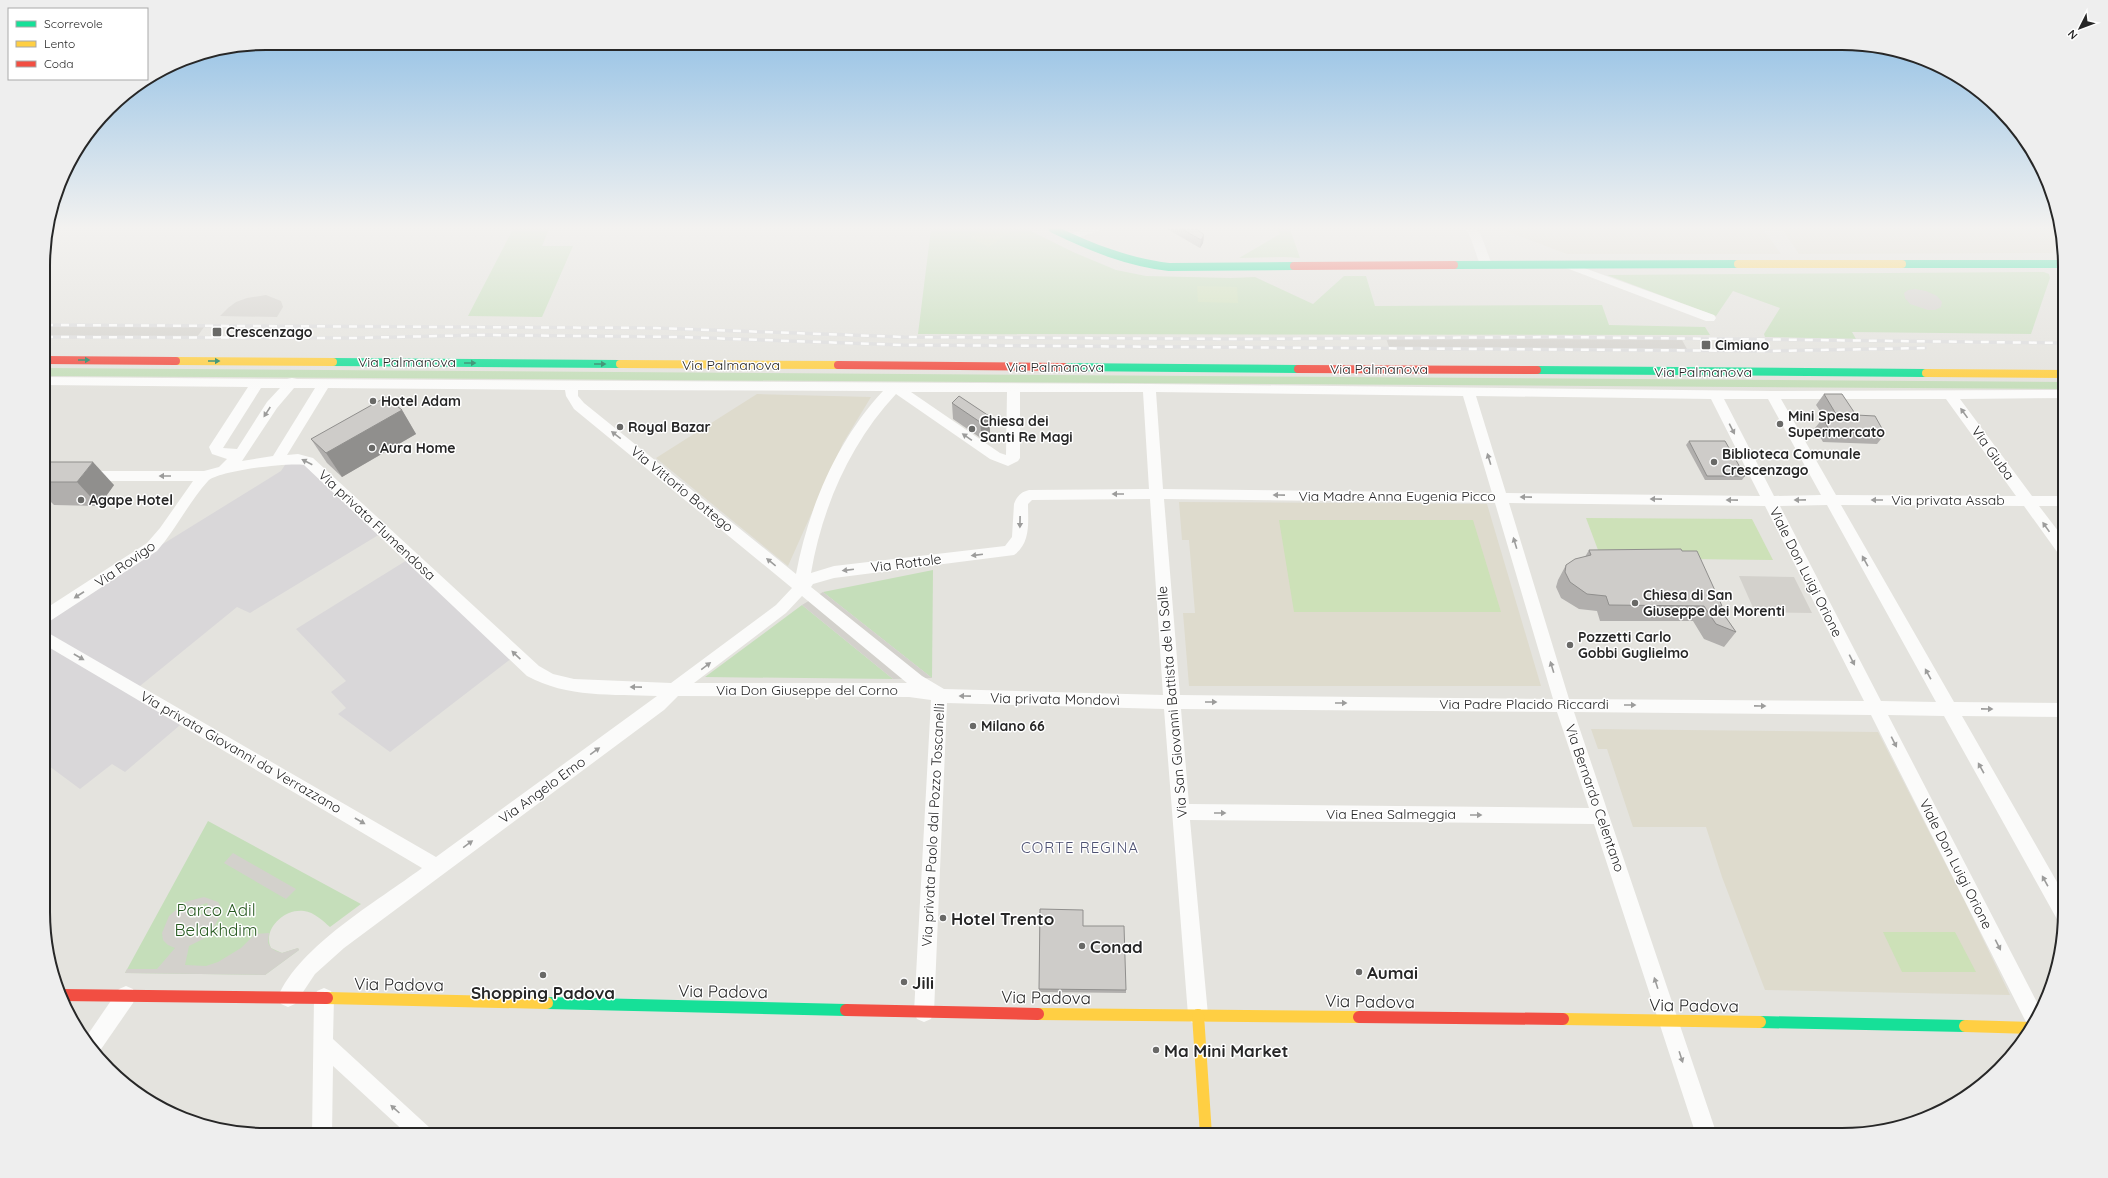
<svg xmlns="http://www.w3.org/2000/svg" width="2108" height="1178" viewBox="0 0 2108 1178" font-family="Quicksand,sans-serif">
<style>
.industrial{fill:#d9d7d9}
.education{fill:#dedbcd}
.green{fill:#c5deba}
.pitch{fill:#cde1b8}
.plaza{fill:#d3d1cc;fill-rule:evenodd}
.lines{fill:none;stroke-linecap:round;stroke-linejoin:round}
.street{fill:#fbfbfa;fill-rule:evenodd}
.fast-far1{stroke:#16e098;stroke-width:8}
.fast{stroke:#16e098;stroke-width:12}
.slow-far1{stroke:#ffcf43;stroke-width:8}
.slow{stroke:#ffcf43;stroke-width:12}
.jam-far1{stroke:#f24e42;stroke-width:8}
.jam{stroke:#f24e42;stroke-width:12}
.rail-casing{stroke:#dcdcdd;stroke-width:3.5}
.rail{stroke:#fff;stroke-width:2.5;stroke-dasharray:8;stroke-linecap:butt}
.wall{fill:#b1afad}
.shaded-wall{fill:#908f8d}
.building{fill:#ceccc9;stroke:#908f8d}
.oneway{fill:#1e8460}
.oneway2{fill:#9c9c9b}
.poi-dot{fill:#696967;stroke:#fff;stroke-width:1.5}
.labels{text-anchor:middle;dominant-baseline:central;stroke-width:3;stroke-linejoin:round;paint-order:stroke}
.poi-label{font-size:14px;font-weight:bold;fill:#272727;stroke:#fff;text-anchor:start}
.street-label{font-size:14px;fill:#272727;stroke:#fff}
.neighbourhood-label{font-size:15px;letter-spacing:1px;fill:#4d5172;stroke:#fff}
.near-park-label{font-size:17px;fill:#285a21;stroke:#fff}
.near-poi-label{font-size:17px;font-weight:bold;fill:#272727;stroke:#fff;text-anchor:start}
.near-street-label{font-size:17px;fill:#272727;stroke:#fff}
.rim{fill:none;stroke:#272727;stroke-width:2}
</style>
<rect width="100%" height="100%" fill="#e4e3de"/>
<g class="industrial">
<path d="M 289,459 L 302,459 L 385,531 L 250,613 L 237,607 L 135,690 L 186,720 L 125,772 L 112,764 L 80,789 L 45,763 L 45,617 L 281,471 Z"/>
<path d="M 412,557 L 516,655 L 390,752 L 338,714 L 346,708 L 331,692 L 346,681 L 296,629 Z"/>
</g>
<g class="education">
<path d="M 1501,229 L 1763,229 L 1781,254 L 1567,254 Z"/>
<path d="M 1782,229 L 2060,229 L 2061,232 L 2053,253 L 1799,254 Z"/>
<path d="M 757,394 L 871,397 L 843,443 L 788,566 L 656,458 Z"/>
<path d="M 1179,502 L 1487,504 L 1541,686 L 1189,686 L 1183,613 L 1195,613 L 1189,540 L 1182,540 Z"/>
<path d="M 1591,729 L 1878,732 L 1965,902 L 2010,995 L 1765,990 L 1722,877 L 1706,827 L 1633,827 L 1607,749 L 1598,749 Z"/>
</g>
<g class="green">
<path d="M 513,229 L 549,229 L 542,246 L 573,246 L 542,317 L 468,316 Z"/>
<path d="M 931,229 L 1027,229 L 1073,252 L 1116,270 L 1146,276 L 1231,278 L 1255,277 L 1313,304 L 1344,276 L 1366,276 L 1375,306 L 1602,305 L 1609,325 L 1705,327 L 1710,335 L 918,334 Z"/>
<path d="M 1277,229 L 1290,229 L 1300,258 L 1285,257 L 1239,258 L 1280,234 Z"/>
<path d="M 2044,272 L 2049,274 L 2050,278 L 2031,334 L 1852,332 L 1856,339 L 1765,337 L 1764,334 L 1780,308 L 1733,291 L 1716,316 L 1607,275 Z"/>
<path d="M 45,368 L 2065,382 L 2065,389 L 45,376 Z"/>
<path d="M 933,570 L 932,678 L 823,592 Z"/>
<path d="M 802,605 L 893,679 L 705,677 Z"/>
<path d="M 208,821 L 361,904 L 330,927 C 323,921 314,912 304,911 C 285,908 262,929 271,948 L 282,953 L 298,948 L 299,950 L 265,975 L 125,973 Z"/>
</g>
<g class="pitch">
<path d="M 983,229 L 1003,229 L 1010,232 L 989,247 L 970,238 Z"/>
<path d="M 1197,286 L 1237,287 L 1238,303 L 1198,302 Z"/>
<path d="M 1586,518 L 1752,519 L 1773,560 L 1601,558 Z"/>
<path d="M 1279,520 L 1473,520 L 1501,612 L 1294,612 Z"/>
<path d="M 1883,932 L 1955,932 L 1976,972 L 1902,972 Z"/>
</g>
<g class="plaza">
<path d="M 1915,289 L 1926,291 L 1937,296 L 1942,302 L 1941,307 L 1935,310 L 1928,310 L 1910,304 L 1905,298 L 1904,293 L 1908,290 Z"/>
<path d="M 266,295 L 281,301 L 283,307 L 277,317 L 220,316 L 228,308 L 236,302 L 247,298 Z"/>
<path d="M 45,326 L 204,327 L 197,337 L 45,336 Z"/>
<path d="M 1386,338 L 1682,340 L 1687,349 L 1389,347 Z"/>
<path d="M 1739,576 L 1794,577 L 1812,613 L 1755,612 Z"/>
<path d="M 823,592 L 932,678 L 893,679 L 802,605 Z"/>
<path d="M 233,853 L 296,889 L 286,899 L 224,863 Z"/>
<path d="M 204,897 L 218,902 L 221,908 L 220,916 L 211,932 L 203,939 L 189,946 L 185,965 L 206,966 L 218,962 L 241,948 L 255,934 L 269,933 L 268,943 L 271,948 L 276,951 L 282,953 L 298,948 L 299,950 L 265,975 L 125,973 L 127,969 L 157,969 L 175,948 L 168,945 L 163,940 L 162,933 L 169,916 L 185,902 ZM 207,903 L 209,907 L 205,913 L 197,916 L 194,914 L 194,910 L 197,906 Z"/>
</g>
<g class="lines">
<g class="street">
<path d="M 1085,229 L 1101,229 L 1099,231 L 1070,240 L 1064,237 L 1066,235 Z"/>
<path d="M 1465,229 L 1476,229 L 1481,235 L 1492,265 L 1490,267 L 1486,268 L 1480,265 L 1470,236 Z"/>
<path d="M 1565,261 L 1714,315 L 1716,318 L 1714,321 L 1706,321 L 1561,266 L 1559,264 Z"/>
<path d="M 45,377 L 287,379 L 292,378 L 297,379 L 1149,384 L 1772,391 L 2065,390 L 2065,398 L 1960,399 L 2032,496 L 2065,496 L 2065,506 L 2039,506 L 2065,540 L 2065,557 L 2060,556 L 2024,506 L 1841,505 L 1954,702 L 2065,703 L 2065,717 L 1962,716 L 2065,896 L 2065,924 L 2058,921 L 1944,716 L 1888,715 L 2041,1010 L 2031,1029 L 2029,1028 L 1871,715 L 1574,712 L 1717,1135 L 1696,1135 L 1594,824 L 1190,820 L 1208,1015 L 1205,1022 L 1198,1025 L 1191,1022 L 1188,1015 L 1164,709 L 947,703 L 934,1012 L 931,1019 L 924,1022 L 917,1019 L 914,1012 L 931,700 L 909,697 L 678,696 L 664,710 L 344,948 L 315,974 L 295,1004 L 288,1007 L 281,1004 L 278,997 C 299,946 378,901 422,868 L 45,645 L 45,631 L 436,857 L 657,696 C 613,694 567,698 527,676 L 304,465 C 289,462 217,471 208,481 C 189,502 176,529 157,551 L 50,621 L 45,623 L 45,609 L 147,543 L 160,528 L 193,481 L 45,481 L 45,471 L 204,471 L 219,467 L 227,459 L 212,454 L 209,447 L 248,387 L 45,385 ZM 261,388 L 280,388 L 267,402 L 237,449 L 223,448 ZM 294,388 L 315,388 L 273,456 L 242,461 L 277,408 ZM 328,388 L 565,390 L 566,396 L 574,409 L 792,588 L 776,605 L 671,683 L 574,679 L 553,674 L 539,666 L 313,458 L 298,454 L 287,455 ZM 578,390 L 883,391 C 837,440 808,509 796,574 L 584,403 L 578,396 ZM 911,392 L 1007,392 L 1006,455 L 1000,453 ZM 1020,392 L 1143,392 L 1149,489 L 1029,490 C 1021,492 1017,496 1014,504 L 1012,537 L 1005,546 L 834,566 L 811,573 C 822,508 850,443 896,394 L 990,459 L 1008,466 L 1018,461 L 1020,458 ZM 1156,392 L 1463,396 L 1492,493 L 1163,489 ZM 1476,396 L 1711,399 L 1760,496 L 1506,493 ZM 1724,399 L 1768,399 L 1821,495 L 1774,496 ZM 1781,399 L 1946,399 L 2016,496 L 1836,495 ZM 1150,499 L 1163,695 L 944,689 L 922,676 L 811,587 L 813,584 L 834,578 L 1014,555 C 1031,543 1028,522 1028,504 L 1032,500 ZM 1164,499 L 1495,503 L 1553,699 L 1180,695 ZM 1509,503 L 1765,506 L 1864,701 L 1569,699 ZM 1827,505 L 1936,702 L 1881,701 L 1780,506 ZM 802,596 L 907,683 L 694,683 L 786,613 ZM 1181,709 L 1557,712 L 1589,808 L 1189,804 Z"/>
<path d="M 126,986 L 133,989 L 136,996 L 133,1003 L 97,1055 L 84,1040 L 119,989 Z"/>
<path d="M 324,988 L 331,991 L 334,998 L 333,1039 L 430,1128 L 433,1135 L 408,1135 L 333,1066 L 332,1135 L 312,1135 L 314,998 L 317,991 Z"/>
</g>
<g class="fast-far1">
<path d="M 1053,229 C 1090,247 1127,262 1169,267 L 1294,266"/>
<path d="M 1902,264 L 2065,264"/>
<path d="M 1454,265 L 1738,264"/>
<path d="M 333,362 L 620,364"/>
<path d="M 1064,367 L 1298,369"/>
<path d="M 1537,370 L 1926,373"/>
</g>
<g class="fast">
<path d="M 547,1003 L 846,1010"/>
<path d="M 1760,1022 L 1965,1026"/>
</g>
<g class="slow-far1">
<path d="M 1738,264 L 1902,264"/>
<path d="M 176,361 L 333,362"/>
<path d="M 620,364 L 838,365"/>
<path d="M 1926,373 L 2065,374"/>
</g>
<g class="slow">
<path d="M 327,998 L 547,1003"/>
<path d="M 1038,1014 L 1359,1017"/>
<path d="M 1198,1015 L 1206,1135"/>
<path d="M 1563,1019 L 1760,1022"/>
<path d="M 1965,1026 L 2032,1028"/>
</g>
<g class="jam-far1">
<path d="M 1294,266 L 1454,265"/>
<path d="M 45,360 L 176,361"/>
<path d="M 838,365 L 1064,367"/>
<path d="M 1298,369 L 1537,370"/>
</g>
<g class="jam">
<path d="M 60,995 L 327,998"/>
<path d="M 846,1010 L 1038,1014"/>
<path d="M 1359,1017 L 1563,1019"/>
</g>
<defs>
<g id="rail">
<path d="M 45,325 L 656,328 L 904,337 L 1235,339 L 1560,337 L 2065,343"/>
<path d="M 45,337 L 354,338 L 482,335 L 679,337 L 903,345 L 1771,351 L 1925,348"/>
</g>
</defs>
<use href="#rail" class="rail-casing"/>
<use href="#rail" class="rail"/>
</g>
<g class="wall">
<path d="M 1167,229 L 1197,229 L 1204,235 L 1203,243 L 1200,248 Z"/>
<path d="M 1824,394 L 1856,415 L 1885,434 L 1877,444 L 1823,442 L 1815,428 L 1823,418 L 1824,417 L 1816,405 Z"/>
<path d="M 952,403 L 989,416 L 990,432 L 982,439 L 953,419 Z"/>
<path d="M 402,410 L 416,434 L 342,477 L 327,463 L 311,439 Z"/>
<path d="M 1689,441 L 1745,476 L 1742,480 L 1705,480 L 1686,445 Z"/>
<path d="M 45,464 L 114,485 L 99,506 L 54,505 L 45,496 Z"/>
<path d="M 1589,550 L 1722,606 L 1720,609 L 1736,632 L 1724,647 L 1704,639 L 1693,621 L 1600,621 L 1597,611 L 1579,609 L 1561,598 L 1556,587 L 1558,580 L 1566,565 L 1585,557 Z"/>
<path d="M 1040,909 L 1083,926 L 1126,990 L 1126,993 L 1039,992 Z"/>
</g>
<g class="shaded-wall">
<path d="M 1204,235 L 1203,243 L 1200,248 L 1201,240 Z"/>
<path d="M 402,410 L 416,434 L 342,477 L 326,453 Z"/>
<path d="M 989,416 L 990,432 L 982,439 L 980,422 Z"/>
<path d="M 93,462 L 114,485 L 99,506 L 77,482 Z"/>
</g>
<g class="building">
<path d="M 1182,229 L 1197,229 L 1204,235 L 1201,240 Z"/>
<path d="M 1824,394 L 1842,394 L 1856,415 L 1875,416 L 1885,434 L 1830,432 L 1823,418 L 1836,414 Z"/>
<path d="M 959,396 L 989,416 L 980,422 L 952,403 Z"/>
<path d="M 386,397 L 402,410 L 326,453 L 311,439 Z"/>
<path d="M 1689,441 L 1725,441 L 1745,476 L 1707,476 Z"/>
<path d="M 47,462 L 93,462 L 77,482 L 45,482 L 45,464 Z"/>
<path d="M 1681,549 L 1682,551 L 1697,551 L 1722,606 L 1718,606 L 1736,632 L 1716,624 L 1704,606 L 1609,605 L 1606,596 L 1587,594 L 1570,582 L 1565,572 L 1566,565 L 1575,559 L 1591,555 L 1589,550 Z"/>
<path d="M 1040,909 L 1083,910 L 1083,926 L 1124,926 L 1126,990 L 1039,989 Z"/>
</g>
<defs><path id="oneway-solid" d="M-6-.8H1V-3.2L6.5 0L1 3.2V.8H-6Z"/></defs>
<g class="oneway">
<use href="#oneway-solid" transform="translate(84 360)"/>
<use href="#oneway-solid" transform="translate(214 361)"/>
<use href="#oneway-solid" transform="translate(470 363)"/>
<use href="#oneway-solid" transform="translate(600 364)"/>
</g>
<g class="oneway2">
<use href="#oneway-solid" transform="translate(267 412) rotate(123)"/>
<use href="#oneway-solid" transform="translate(1964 413) rotate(-126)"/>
<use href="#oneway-solid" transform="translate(1732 429) rotate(63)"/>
<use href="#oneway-solid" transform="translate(616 435) rotate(-142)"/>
<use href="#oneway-solid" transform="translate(967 437) rotate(-145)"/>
<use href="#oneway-solid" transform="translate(1489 459) rotate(-107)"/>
<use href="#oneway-solid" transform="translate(307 462) rotate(-153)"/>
<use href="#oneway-solid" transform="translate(165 476) rotate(180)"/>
<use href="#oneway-solid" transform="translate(1118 494) rotate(-180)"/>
<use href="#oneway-solid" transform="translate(1279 495) rotate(-179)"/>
<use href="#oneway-solid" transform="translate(1526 497) rotate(-179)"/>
<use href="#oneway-solid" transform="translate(1656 499) rotate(-179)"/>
<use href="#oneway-solid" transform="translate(1732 500) rotate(-179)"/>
<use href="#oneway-solid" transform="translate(1800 500) rotate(179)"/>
<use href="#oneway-solid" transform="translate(1877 500) rotate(-180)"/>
<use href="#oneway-solid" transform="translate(1020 522) rotate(91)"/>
<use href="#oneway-solid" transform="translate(2046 527) rotate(-125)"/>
<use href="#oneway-solid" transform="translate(1515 543) rotate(-107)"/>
<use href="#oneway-solid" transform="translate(977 555) rotate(173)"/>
<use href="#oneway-solid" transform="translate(1865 561) rotate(-119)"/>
<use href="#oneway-solid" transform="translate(771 562) rotate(-141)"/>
<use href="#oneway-solid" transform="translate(848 570) rotate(173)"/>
<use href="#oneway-solid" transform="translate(79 595) rotate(147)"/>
<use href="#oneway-solid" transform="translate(516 655) rotate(-137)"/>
<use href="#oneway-solid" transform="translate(79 657) rotate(30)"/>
<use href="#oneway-solid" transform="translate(1852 660) rotate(63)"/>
<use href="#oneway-solid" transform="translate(706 666) rotate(-37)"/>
<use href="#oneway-solid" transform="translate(1552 667) rotate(-107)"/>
<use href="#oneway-solid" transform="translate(1928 674) rotate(-119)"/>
<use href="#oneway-solid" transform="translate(636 687) rotate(-179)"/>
<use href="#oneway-solid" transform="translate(965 696) rotate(-179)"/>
<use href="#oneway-solid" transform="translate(1211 702)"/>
<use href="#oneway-solid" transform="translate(1341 703)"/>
<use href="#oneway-solid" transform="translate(1630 705)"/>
<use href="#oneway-solid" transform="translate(1760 706) rotate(1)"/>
<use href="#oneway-solid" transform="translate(1987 709) rotate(1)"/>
<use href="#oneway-solid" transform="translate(1894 742) rotate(63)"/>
<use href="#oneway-solid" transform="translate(595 751) rotate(-36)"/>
<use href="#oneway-solid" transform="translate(1981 768) rotate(-119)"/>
<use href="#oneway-solid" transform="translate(1220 813)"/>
<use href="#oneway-solid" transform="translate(1476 815)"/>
<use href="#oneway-solid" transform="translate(360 821) rotate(30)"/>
<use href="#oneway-solid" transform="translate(468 844) rotate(-36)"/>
<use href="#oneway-solid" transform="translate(2045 881) rotate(-119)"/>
<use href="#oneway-solid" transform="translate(1998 945) rotate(63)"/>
<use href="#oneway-solid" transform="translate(1656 983) rotate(-108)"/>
<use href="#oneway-solid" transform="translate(1681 1057) rotate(72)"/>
<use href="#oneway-solid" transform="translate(395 1109) rotate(-138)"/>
</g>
<linearGradient id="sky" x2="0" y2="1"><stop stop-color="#88bbe4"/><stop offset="0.58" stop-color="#f3f2f0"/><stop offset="1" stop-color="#f3f2f0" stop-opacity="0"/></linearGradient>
<rect width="2108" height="393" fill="url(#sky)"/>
<g class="poi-dot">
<rect x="212" y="327" width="10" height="10" rx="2"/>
<rect x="1701" y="340" width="10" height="10" rx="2"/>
<circle cx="373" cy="401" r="4"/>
<circle cx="1780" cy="424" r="4"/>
<circle cx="620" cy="427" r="4"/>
<circle cx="972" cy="429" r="4"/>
<circle cx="372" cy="448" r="4"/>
<circle cx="1714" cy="462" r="4"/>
<circle cx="81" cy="500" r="4"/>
<circle cx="1635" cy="603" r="4"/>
<circle cx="1570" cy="645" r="4"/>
<circle cx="973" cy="726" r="4"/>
<circle cx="943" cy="918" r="4"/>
<circle cx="1082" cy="946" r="4"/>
<circle cx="1359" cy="972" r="4"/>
<circle cx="543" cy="975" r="4"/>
<circle cx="904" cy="982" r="4"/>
<circle cx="1156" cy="1050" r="4"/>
</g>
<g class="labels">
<g class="poi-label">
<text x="226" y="332">Crescenzago</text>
<text x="1715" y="345">Cimiano</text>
<text x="381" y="401">Hotel Adam</text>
<text x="1788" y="416">Mini Spesa<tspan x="1788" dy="16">Supermercato</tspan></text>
<text x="980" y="421">Chiesa dei<tspan x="980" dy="16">Santi Re Magi</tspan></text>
<text x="628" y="427">Royal Bazar</text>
<text x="380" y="448">Aura Home</text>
<text x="1722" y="454">Biblioteca Comunale<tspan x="1722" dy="16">Crescenzago</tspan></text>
<text x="89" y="500">Agape Hotel</text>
<text x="1643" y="595">Chiesa di San<tspan x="1643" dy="16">Giuseppe dei Morenti</tspan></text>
<text x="1578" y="637">Pozzetti Carlo<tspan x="1578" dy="16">Gobbi Guglielmo</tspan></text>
<text x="981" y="726">Milano 66</text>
</g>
<g class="street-label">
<text x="407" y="362">Via Palmanova</text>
<text x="731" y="365">Via Palmanova</text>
<text x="1055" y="367">Via Palmanova</text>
<text x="1379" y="369">Via Palmanova</text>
<text x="1703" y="372">Via Palmanova</text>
<text transform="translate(1993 453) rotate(54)">Via Giuba</text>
<text transform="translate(682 489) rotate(39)">Via Vittorio Bottego</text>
<text x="1397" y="496">Via Madre Anna Eugenia Picco</text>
<text x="1948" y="500">Via privata Assab</text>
<text transform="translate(377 525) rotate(43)">Via privata Flumendosa</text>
<text transform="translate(906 563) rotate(-7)">Via Rottole</text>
<text transform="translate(125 564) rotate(-35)">Via Rovigo</text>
<text transform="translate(1806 572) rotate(63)">Viale Don Luigi Orione</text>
<text x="807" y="690">Via Don Giuseppe del Corno</text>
<text transform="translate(1055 699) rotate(1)">Via privata Mondovì</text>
<text transform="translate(1172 702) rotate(-95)">Via San Giovanni Battista de la Salle</text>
<text x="1524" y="704">Via Padre Placido Riccardi</text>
<text transform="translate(241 752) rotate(30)">Via privata Giovanni da Verrazzano</text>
<text transform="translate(542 790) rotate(-36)">Via Angelo Emo</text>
<text transform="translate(1595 798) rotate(71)">Via Bernardo Celentano</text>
<text x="1391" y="814">Via Enea Salmeggia</text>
<text transform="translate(933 825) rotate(-87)">Via privata Paolo dal Pozzo Toscanelli</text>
<text transform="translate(1956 864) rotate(63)">Viale Don Luigi Orione</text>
</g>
<g class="neighbourhood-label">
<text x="1080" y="847">CORTE REGINA</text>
</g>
<g class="near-park-label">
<text x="216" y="909">Parco Adil<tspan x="216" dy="20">Belakhdim</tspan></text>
</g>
<g class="near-poi-label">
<text x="951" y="918">Hotel Trento</text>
<text x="1090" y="946">Conad</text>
<text x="1367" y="972">Aumai</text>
<text x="912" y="982">Jili</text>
<text x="543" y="992" text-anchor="middle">Shopping Padova</text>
<text x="1164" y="1050">Ma Mini Market</text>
</g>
<g class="near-street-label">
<text transform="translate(399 984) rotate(1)">Via Padova</text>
<text transform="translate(723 991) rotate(1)">Via Padova</text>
<text transform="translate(1046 997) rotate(1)">Via Padova</text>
<text transform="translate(1370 1001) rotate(1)">Via Padova</text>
<text transform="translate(1694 1005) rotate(1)">Via Padova</text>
</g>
</g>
<path d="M0 0H2108V1178H0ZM266 50H1842A216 216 0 0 1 2058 266V912A216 216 0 0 1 1842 1128H266A216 216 0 0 1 50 912V266A216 216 0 0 1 266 50Z" fill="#eee" fill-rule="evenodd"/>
<path class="rim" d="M266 50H1842A216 216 0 0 1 2058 266V912A216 216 0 0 1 1842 1128H266A216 216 0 0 1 50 912V266A216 216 0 0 1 266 50Z"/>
<rect x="8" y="8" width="140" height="72" fill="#ffffff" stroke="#a9a9a9"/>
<rect x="16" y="21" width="20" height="6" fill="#16e098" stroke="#a9a9a9"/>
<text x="44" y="28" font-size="12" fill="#272727">Scorrevole</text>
<rect x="16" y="41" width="20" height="6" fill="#ffcf43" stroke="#a9a9a9"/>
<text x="44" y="48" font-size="12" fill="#272727">Lento</text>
<rect x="16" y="61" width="20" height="6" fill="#f24e42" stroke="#a9a9a9"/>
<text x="44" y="68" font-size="12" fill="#272727">Coda</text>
<g transform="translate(2080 28) rotate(228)" stroke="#ffffff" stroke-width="3" paint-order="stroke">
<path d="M0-3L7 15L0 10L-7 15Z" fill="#272727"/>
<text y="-6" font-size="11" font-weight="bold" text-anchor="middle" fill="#272727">N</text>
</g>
</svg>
